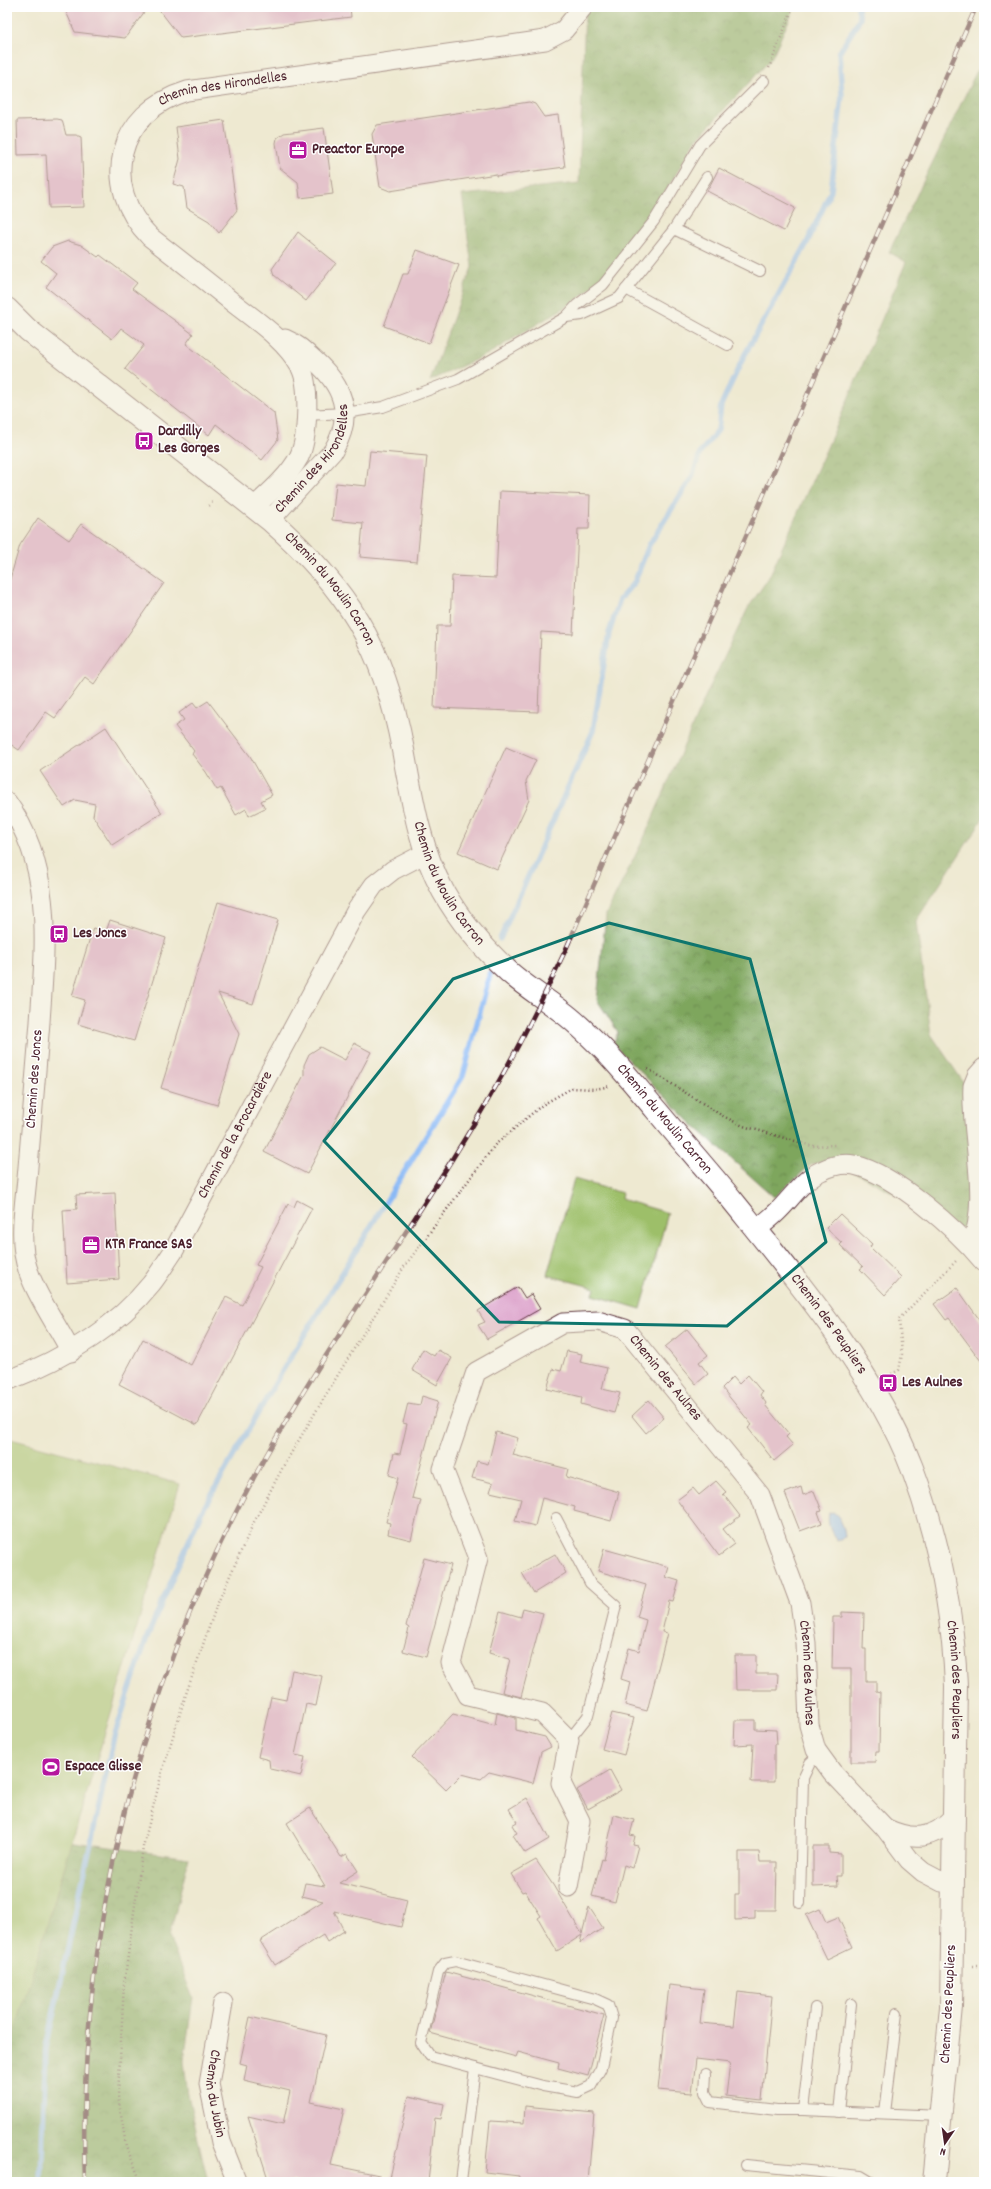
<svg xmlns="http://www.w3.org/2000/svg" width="991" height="2189" viewBox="0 0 991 2189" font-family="Dekko,sans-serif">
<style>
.forest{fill:url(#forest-crowns);stroke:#646244}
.pitch{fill:#9dbf69;stroke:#746f4a}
.water{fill:#8ab9f5;stroke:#6a6c90}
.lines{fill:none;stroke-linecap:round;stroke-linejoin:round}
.stream{stroke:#8ab9f5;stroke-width:5.5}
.building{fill:#d794c3}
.lane-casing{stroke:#633d44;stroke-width:12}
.street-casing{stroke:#633d44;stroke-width:21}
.secondary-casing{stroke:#633d44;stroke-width:24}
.path{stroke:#633d44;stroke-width:2.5;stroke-dasharray:1 3;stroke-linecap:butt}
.lane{stroke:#fff;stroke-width:10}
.street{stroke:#fff;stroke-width:19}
.secondary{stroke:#fff;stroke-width:22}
.rail-casing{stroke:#4a1f2b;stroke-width:4.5}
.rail{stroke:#fff;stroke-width:3;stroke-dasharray:9;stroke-linecap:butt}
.marked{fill:none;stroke:#0f766e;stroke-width:3;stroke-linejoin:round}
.labels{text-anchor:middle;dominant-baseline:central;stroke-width:3;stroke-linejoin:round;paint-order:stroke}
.street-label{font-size:15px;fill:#4a1f2b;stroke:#fff}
.poi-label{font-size:15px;font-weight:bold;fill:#4a1f2b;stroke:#fff;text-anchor:start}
</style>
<defs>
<pattern id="forest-crowns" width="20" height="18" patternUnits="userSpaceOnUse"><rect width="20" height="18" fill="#7ea65d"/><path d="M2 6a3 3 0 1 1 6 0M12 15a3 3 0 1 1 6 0" fill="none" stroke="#69874d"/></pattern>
</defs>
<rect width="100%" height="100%" fill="#fff"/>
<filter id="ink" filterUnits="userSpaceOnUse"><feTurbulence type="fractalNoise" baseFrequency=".025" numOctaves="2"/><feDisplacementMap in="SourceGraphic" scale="8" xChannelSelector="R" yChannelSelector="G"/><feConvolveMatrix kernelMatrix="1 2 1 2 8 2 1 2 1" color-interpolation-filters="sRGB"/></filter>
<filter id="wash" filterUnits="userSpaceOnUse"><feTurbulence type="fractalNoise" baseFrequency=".012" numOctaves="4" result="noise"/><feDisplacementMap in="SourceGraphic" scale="16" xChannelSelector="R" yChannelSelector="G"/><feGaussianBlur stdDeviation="0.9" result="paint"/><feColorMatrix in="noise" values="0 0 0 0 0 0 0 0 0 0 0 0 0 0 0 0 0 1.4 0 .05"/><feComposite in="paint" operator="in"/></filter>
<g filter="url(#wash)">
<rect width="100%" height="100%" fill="#eee9d1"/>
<g class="forest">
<path d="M 585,7 L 795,7 L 771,59 L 696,140 L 649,220 L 602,279 L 575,301 L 490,353 L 430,381 L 472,267 L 462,195 L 579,183 Z"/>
<path d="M 984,56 L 984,817 L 916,921 L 931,1034 L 966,1086 L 974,1187 L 970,1233 L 829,1159 L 811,1165 L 774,1197 L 692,1124 L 613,1044 L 618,1032 L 597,1000 L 606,914 L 643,840 L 705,697 L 748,608 L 769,577 L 837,425 L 906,262 L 889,252 Z"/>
<path d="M 31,1836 L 189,1858 L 169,1937 L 193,1998 L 184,2061 L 188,2095 L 208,2182 L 7,2182 L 7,1963 Z"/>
</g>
<g class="pitch">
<path d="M 574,1179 L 622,1193 L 621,1199 L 668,1213 L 641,1309 L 593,1295 L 595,1288 L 547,1275 Z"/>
<path d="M 7,1438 L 180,1484 L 9,2051 L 7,2050 Z"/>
</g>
<path class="water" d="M 833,1512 C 841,1517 844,1528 845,1537 L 837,1540 C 830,1532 827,1523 829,1513 Z"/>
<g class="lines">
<g class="stream">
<path d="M 500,939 L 593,731 L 609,633 L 620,599 L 635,581 L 649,545 L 692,477 L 700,453 L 718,430 L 721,405 L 745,354 L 806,245 L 831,191 L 842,96 L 839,53 L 860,19 L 858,7"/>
<path d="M 41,2182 L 46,2048 L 114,1737 L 147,1637 L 201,1513 L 281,1373 L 463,1076 L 490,974"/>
</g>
</g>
<g id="blocks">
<g class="building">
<path d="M 64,7 L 148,7 L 125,38 L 75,32 Z"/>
<path d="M 157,7 L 350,7 L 351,17 L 181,38 Z"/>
<path d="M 529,102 L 535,104 L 544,117 L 558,115 L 565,167 L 496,176 L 496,174 L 390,191 L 380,187 L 372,134 L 377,125 Z"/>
<path d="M 57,119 L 62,120 L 66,135 L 76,135 L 81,137 L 84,207 L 49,208 L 46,154 L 18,155 L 17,120 Z"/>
<path d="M 224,120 L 237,210 L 219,233 L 209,221 L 187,208 L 184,187 L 173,184 L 180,159 L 176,127 Z"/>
<path d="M 324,128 L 333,194 L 300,198 L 298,182 L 280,168 L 276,143 L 277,138 L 284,133 Z"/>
<path d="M 719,168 L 795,208 L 784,231 L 707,191 Z"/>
<path d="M 298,232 L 336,263 L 306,301 L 274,275 L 272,269 Z"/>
<path d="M 68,241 L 81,245 L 98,257 L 100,255 L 137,283 L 132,289 L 193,334 L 186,344 L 274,413 L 278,440 L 262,460 L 216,424 L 209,435 L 125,369 L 144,345 L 121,328 L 112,339 L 46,287 L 56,273 L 41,261 L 52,247 Z"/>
<path d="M 417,250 L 459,265 L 429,343 L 384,326 L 403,274 L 408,274 Z"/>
<path d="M 370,451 L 427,456 L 417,562 L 360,557 L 363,523 L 332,520 L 336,483 L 366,486 Z"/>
<path d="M 500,491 L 590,495 L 589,529 L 578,529 L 573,634 L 541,632 L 538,712 L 434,708 L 437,626 L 450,626 L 452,576 L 496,578 Z"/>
<path d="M 38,518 L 69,540 L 81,524 L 164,583 L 94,684 L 85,677 L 55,718 L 46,712 L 19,750 L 7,742 L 7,589 L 20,545 Z"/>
<path d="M 208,701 L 250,756 L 272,795 L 261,801 L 265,808 L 249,816 L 246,809 L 236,815 L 221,788 L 217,790 L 206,772 L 192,754 L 194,751 L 175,726 L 184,720 L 179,713 L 193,703 L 197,708 Z"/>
<path d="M 106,727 L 162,813 L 112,845 L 93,816 L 95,804 L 75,800 L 64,807 L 40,771 Z"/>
<path d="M 506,747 L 536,760 L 526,781 L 529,800 L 497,869 L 458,852 Z"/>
<path d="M 218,902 L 278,920 L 253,1004 L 218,993 L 239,1034 L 217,1105 L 161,1088 Z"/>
<path d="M 110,920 L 166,938 L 134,1041 L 78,1024 L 85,1000 L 72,996 L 93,928 L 106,932 Z"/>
<path d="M 354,1043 L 371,1052 L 307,1174 L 264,1152 L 304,1075 L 304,1065 L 309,1054 L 320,1047 L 345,1060 Z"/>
<path d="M 115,1193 L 119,1279 L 67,1283 L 63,1210 L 77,1209 L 76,1195 Z"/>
<path d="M 297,1200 L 312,1208 L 197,1425 L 119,1384 L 143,1339 L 191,1365 L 226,1297 L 242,1305 L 261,1267 L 256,1265 L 288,1204 L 294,1207 Z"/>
<path d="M 840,1214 L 872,1244 L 870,1247 L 901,1277 L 885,1295 L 860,1269 L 863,1267 L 840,1245 L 842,1243 L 826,1228 Z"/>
<path d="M 518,1287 L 525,1298 L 531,1294 L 540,1309 L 487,1339 L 478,1325 L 485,1322 L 478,1311 Z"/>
<path d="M 957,1288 L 984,1326 L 984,1365 L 949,1318 L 946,1320 L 934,1304 Z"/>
<path d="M 687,1329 L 708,1355 L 699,1362 L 708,1374 L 696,1384 L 665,1347 Z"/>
<path d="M 423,1349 L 434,1356 L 438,1350 L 452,1358 L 437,1385 L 412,1370 Z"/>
<path d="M 567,1351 L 582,1354 L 580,1362 L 607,1368 L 602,1389 L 620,1393 L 614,1413 L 581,1404 L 582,1397 L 547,1389 L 553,1369 L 561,1371 Z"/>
<path d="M 748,1375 L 762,1392 L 760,1395 L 766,1403 L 765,1405 L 789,1434 L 786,1437 L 793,1445 L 774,1461 L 748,1428 L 752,1425 L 722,1388 L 733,1377 L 739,1384 Z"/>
<path d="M 422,1396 L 438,1401 L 412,1498 L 421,1500 L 411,1540 L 388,1534 L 390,1523 L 386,1522 L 398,1478 L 389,1475 L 394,1453 L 400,1454 L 407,1424 L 403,1423 L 408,1403 L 420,1405 Z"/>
<path d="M 649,1400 L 664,1418 L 646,1433 L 632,1416 Z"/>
<path d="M 496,1432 L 518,1438 L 513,1455 L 568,1469 L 566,1477 L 619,1492 L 611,1521 L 574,1511 L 575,1507 L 542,1498 L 535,1526 L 515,1521 L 521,1499 L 490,1492 L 493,1483 L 472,1478 L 477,1461 L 488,1464 Z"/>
<path d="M 716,1481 L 726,1492 L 723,1494 L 740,1516 L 723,1529 L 735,1544 L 719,1556 L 677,1500 L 693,1488 L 699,1495 Z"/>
<path d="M 801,1487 L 803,1495 L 814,1491 L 822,1511 L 818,1512 L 822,1523 L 800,1531 L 785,1493 Z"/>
<path d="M 604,1549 L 669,1567 L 666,1577 L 679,1581 L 673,1602 L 669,1601 L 662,1632 L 667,1633 L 647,1711 L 625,1705 L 630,1682 L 621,1679 L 629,1648 L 639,1651 L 646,1620 L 637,1617 L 646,1585 L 598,1571 Z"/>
<path d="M 555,1554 L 566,1573 L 534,1593 L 522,1573 Z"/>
<path d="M 424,1558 L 451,1565 L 426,1657 L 403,1651 L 409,1628 L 406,1626 Z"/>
<path d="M 523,1608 L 543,1613 L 521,1697 L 502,1692 L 510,1659 L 489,1653 L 500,1611 L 521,1617 Z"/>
<path d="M 842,1612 L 864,1613 L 863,1649 L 866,1649 L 866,1681 L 876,1681 L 876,1691 L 880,1692 L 879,1751 L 876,1751 L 875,1762 L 851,1762 L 851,1669 L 832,1669 L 833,1617 L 842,1617 Z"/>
<path d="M 735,1655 L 756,1655 L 756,1674 L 778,1674 L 777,1690 L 736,1690 Z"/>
<path d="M 292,1670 L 322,1676 L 316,1706 L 306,1704 L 295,1755 L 305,1757 L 301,1776 L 270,1769 L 269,1760 L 258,1757 L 271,1697 L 286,1700 Z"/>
<path d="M 497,1713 L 516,1718 L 516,1730 L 545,1737 L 551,1747 L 541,1752 L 533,1783 L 489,1772 L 481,1779 L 462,1774 L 446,1790 L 412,1757 L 453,1714 L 495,1725 Z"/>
<path d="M 612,1713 L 634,1718 L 624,1755 L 602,1749 Z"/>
<path d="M 735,1720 L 755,1720 L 755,1729 L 776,1730 L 777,1744 L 774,1744 L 774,1782 L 751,1782 L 753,1744 L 734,1745 Z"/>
<path d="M 610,1770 L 621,1790 L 588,1809 L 577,1790 Z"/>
<path d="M 527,1798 L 549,1839 L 525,1853 L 513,1835 L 517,1833 L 512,1825 L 517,1822 L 509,1809 Z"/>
<path d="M 310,1808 L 341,1857 L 347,1854 L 358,1871 L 339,1883 L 407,1900 L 401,1927 L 334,1911 L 344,1931 L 327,1942 L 323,1935 L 275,1965 L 260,1941 L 323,1901 L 302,1896 L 305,1883 L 325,1886 L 287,1823 Z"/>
<path d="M 614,1815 L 634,1820 L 630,1835 L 635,1836 L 633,1845 L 638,1846 L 632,1868 L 624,1865 L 615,1902 L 592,1896 L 602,1859 L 604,1860 Z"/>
<path d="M 813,1846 L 829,1846 L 829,1853 L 841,1854 L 841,1876 L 837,1876 L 838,1886 L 813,1887 Z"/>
<path d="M 739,1852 L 759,1852 L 760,1862 L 777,1862 L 776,1910 L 755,1910 L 755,1919 L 735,1920 L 735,1894 L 739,1894 Z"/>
<path d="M 536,1860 L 553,1885 L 582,1934 L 589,1907 L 603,1928 L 580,1943 L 582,1935 L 557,1951 L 538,1918 L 541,1916 L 525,1891 L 522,1892 L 511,1874 Z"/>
<path d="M 820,1909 L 826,1922 L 838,1917 L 852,1947 L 827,1959 L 806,1915 Z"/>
<path d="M 446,1972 L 604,2015 L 588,2076 L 558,2068 L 559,2063 L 518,2052 L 516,2057 L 430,2033 Z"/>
<path d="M 669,1985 L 704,1989 L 700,2023 L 734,2026 L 738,1992 L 772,1996 L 762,2100 L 726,2096 L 730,2063 L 696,2059 L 692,2093 L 658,2090 Z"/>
<path d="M 250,2017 L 326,2035 L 311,2102 L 344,2109 L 331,2165 L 379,2175 L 378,2182 L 269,2182 L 248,2116 L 283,2124 L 290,2091 L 244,2080 L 247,2065 L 240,2063 Z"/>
<path d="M 409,2096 L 444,2104 L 441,2119 L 435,2118 L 428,2182 L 389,2182 Z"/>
<path d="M 525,2106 L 594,2113 L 588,2182 L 518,2182 L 519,2176 L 485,2172 L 490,2121 L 524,2123 Z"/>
</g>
</g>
</g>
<g filter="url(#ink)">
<use href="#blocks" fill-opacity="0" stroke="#633d44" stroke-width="1"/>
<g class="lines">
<defs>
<g id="lane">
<path d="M 674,229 L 760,271"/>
<path d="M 626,289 L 728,345"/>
<path d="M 566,317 L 582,315 L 619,298 L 674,229 L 707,177"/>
<path d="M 306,415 L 345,413 L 383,407 L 458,379 L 566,317 L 577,305 L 603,285 L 654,221 L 700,145 L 764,81"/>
<path d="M 556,1518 L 590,1583 L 616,1606 L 588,1716 L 569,1740"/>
<path d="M 800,1903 L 803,1778 L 810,1763 L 819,1755"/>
<path d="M 455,1961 L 595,1999 L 608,2005 L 612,2018 L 601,2068 L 591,2086 L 578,2092 L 543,2086 L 430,2056 L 421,2043 L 438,1972 L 445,1963 Z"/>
<path d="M 815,2008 L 803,2110 L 941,2116"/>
<path d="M 706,2074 L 705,2092 L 710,2102 L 777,2110 L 803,2110"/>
<path d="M 839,2112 L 851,2004"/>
<path d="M 885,2113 L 897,2013"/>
<path d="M 746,2165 L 861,2176 L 871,2182"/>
<path d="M 461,2182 L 475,2068"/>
</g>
<g id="street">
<path id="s1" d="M 254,507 C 270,492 288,477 299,457 C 308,439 310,386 301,368 C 285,339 255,320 231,301 C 204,279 177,258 150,237 C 99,185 117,112 187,91 L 545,40 L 564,30 L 583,7"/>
<path id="s2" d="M 270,520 L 333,451 C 355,414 343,385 313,359 C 304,351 297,344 285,339"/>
<path d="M 7,802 C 54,868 45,946 40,1022 C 36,1070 32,1118 28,1167 C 26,1195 20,1226 24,1254 C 29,1287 56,1322 71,1352"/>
<path d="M 756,1230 C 763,1224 771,1218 777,1212 C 791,1199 803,1179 821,1171 C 831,1166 843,1163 854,1165 C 895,1174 957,1230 984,1262"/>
<path d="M 971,1246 C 991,1199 970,1136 973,1086 L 977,1076 L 984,1068"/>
<path id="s3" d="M 7,1381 C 61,1360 114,1330 151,1284 C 159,1274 166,1262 173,1252 L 356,911 L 374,885 L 393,870 L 426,853"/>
<path d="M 885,1828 C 913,1841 933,1840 954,1817"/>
<path id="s4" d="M 568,1887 L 580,1821 L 561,1783 L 569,1740 L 542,1713 L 468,1695 L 451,1663 L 478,1558 L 443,1469 L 476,1372 L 563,1323 L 598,1321 L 625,1329 L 760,1495 L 800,1603 L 806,1643 L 809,1725 L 816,1750 L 832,1772 L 885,1828 L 909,1860 L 923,1872 L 942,1882 L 953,1883"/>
<path id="s5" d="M 223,2003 L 209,2084 L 221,2142 L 237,2182"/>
</g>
<g id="secondary">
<path id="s6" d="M 7,309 L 28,330 L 270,520 C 348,589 384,647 403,750 C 412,798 419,847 443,891 C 460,921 484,949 509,972 C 526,987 547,1000 565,1014 C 578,1024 590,1036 601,1047 C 621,1067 638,1089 656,1110 C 682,1141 708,1171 733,1201 C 796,1279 876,1374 912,1468 C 938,1537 953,1611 956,1686 L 951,2007 L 934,2182"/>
</g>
</defs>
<use href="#lane" class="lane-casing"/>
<use href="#street" class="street-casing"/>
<use href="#secondary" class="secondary-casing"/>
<g class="path">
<path d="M 769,68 L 793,7"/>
<path d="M 209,506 L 214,500"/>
<path d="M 648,1069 L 721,1115 L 743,1126 L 812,1146 L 836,1145"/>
<path d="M 888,1376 L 899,1370 L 902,1354 L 899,1319 L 957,1260"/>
<path d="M 972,1966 L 984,1966"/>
<path d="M 141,2182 L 126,2146 L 118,2096 L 124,1984 L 143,1847 L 162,1772 L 186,1694 L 216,1607 L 254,1522 L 284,1465 L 333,1383 L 404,1267 L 495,1145 L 542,1105 L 572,1088 L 595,1089 L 611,1086"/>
</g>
<use href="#lane" class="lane"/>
<use href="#street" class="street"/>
<use href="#secondary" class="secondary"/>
<defs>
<path id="rail" d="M 85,2182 C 76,1933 142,1678 263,1461 C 332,1337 417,1222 488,1100 C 517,1051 542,1000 566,949 L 976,7"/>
</defs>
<use href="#rail" class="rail-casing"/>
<use href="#rail" class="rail"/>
</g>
</g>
<path d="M0 0H991V2189H0ZM 609,923 L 750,959 L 826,1242 L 727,1326 L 499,1322 L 324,1141 L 453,979 Z" fill="#eee9d1" fill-opacity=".55" fill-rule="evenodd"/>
<path class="marked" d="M 609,923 L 750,959 L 826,1242 L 727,1326 L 499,1322 L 324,1141 L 453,979 Z"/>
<defs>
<symbol id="office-square" viewBox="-11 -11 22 22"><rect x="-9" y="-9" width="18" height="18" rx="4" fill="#b5179e" stroke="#fff"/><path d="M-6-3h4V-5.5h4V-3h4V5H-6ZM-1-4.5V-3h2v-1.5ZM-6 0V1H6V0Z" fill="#fff"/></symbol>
<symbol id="bus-square" viewBox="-11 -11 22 22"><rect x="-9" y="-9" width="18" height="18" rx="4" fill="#b5179e" stroke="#fff"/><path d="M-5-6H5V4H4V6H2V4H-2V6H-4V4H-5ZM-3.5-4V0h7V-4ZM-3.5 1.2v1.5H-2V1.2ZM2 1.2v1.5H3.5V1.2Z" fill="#fff"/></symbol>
<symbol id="stadium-square" viewBox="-11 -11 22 22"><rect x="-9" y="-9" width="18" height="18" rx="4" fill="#b5179e" stroke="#fff"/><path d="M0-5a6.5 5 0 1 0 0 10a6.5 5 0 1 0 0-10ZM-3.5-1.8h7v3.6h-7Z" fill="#fff"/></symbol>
</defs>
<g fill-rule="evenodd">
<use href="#office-square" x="287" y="139" width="22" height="22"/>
<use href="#bus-square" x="133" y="430" width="22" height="22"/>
<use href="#bus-square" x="48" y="923" width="22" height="22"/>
<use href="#office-square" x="80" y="1234" width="22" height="22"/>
<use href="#bus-square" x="877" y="1372" width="22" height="22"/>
<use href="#stadium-square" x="40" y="1756" width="22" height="22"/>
</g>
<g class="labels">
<g class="street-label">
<text stroke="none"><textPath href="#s1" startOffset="580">Chemin des Hirondelles</textPath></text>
<text stroke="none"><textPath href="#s2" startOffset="77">Chemin des Hirondelles</textPath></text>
<text stroke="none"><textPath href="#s6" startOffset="429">Chemin du Moulin Carron</textPath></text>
<text stroke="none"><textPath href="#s6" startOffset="752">Chemin du Moulin Carron</textPath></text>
<text transform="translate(35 1079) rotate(-86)">Chemin des Joncs</text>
<text stroke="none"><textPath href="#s6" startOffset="1076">Chemin du Moulin Carron</textPath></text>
<text stroke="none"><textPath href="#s3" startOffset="347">Chemin de la Brocardière</textPath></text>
<text stroke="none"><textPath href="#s6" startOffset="1339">Chemin des Peupliers</textPath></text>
<text stroke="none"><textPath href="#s4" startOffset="837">Chemin des Aulnes</textPath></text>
<text stroke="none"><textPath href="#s4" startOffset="1173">Chemin des Aulnes</textPath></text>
<text stroke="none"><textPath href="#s6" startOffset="1723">Chemin des Peupliers</textPath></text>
<text transform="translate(949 2004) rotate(-87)">Chemin des Peupliers</text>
<text stroke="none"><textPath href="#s5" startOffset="92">Chemin du Jubin</textPath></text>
</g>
<g class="poi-label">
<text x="312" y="150">Preactor Europe</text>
<text x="158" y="432">Dardilly<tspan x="158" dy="17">Les Gorges</tspan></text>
<text x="73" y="934">Les Joncs</text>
<text x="105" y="1245">KTR France SAS</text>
<text x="902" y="1383">Les Aulnes</text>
<text x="65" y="1767">Espace Glisse</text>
</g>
</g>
<rect width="991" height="2189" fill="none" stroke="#fff" stroke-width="24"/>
<g transform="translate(945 2143) rotate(193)" stroke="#ffffff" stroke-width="3" paint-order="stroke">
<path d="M0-3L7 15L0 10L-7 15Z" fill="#4a1f2b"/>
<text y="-6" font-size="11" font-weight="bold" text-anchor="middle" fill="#4a1f2b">N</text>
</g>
</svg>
